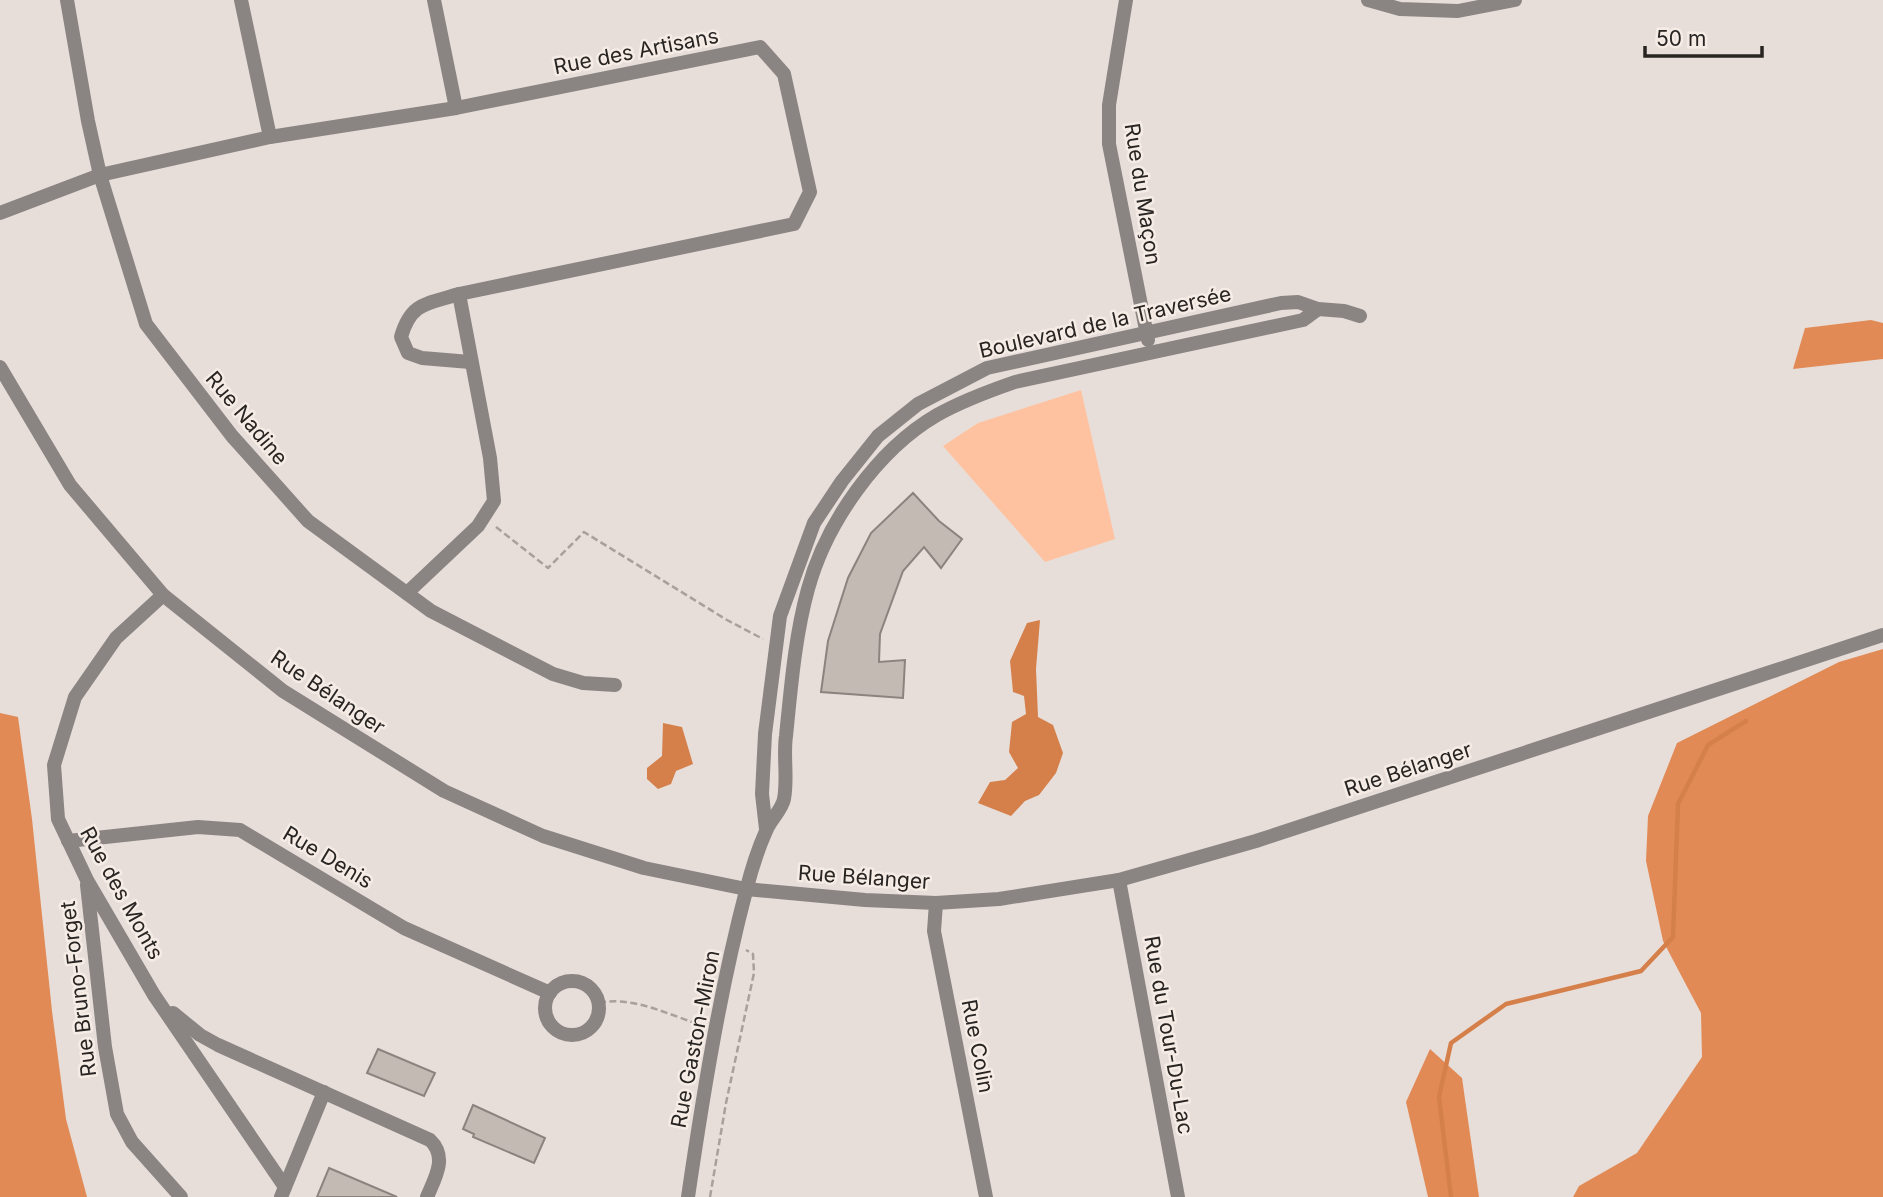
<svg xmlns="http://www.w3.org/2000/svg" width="1883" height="1197" viewBox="0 0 1883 1197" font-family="Inter,sans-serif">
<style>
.green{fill:#fec2a0}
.forest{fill:#e18a56}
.water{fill:#d5804b}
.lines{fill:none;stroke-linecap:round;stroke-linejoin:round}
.stream{stroke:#d5804b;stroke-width:4.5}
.building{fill:#c3bab4;stroke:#8c837e;stroke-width:2}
.path{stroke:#a8a09c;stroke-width:2.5;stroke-dasharray:7 3.5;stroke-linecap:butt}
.minor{stroke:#8a8583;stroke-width:14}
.tertiary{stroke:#8a8583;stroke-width:14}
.labels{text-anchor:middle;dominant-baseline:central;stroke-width:5;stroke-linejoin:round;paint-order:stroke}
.street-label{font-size:21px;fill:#282422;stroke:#f6ece6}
</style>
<rect width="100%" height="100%" fill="#e8ded9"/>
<path class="green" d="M 1081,390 L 1115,539 L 1045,562 L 943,446 L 978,423 Z"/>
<g class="forest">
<path d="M 1871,320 L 1883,323 L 1883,359 L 1793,369 L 1805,328 Z"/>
<path d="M 1883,649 L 1883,1197 L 1573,1197 L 1579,1186 L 1637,1153 L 1702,1057 L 1701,1013 L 1663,941 L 1646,861 L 1648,816 L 1677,743 L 1839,662 Z"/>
<path d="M 0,713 L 18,717 L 32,819 L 52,1011 L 66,1119 L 87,1197 L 0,1197 Z"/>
<path d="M 1430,1049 L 1462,1078 L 1479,1197 L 1428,1197 L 1406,1102 Z"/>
</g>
<g class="water">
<path d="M 1040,620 L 1036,669 L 1038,717 L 1053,725 L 1063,753 L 1056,773 L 1039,795 L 1025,801 L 1011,816 L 978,803 L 990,782 L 1005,780 L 1018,768 L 1009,752 L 1012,722 L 1026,714 L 1024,696 L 1013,692 L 1010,661 L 1027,623 Z"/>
<path d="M 663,723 L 682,727 L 693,764 L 676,771 L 671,784 L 658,789 L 647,779 L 647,768 L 662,756 Z"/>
</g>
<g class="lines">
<path class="stream" d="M 1451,1197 L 1439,1097 L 1451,1043 L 1506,1004 L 1641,971 L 1673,937 L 1678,804 L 1708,745 L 1746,721"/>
</g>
<g class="building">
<path d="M 913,493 L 939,521 L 962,539 L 941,568 L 924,547 L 903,571 L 880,634 L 879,662 L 905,660 L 903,698 L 821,692 L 828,641 L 848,578 L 871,533 Z"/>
<path d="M 378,1049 L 435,1073 L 424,1096 L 367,1073 Z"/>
<path d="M 473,1105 L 545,1138 L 534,1163 L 473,1137 L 474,1134 L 463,1129 Z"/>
<path d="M 329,1168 L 397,1197 L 317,1197 Z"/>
</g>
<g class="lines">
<g class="path">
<path d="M 496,527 L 548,568 L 584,532 L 727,620 L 763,639"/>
<path d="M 599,1003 C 631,996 665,1013 695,1023"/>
<path d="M 710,1197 L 726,1103 L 754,973 L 753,954 L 746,950"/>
</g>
<g class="minor">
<path d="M 67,0 L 88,121 L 100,175 L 146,324 L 232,436 L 308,521 L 431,611 L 553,674 L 583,683 L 615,685"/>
<path d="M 241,0 L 270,137"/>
<path d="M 434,0 L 456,108"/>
<path d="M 1126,0 L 1109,105 L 1109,144 L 1148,340"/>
<path d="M 1368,0 L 1400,9 L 1458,11 L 1515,0"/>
<path d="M 0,213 L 100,175 L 270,137 L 456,108 L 760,47 L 784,74 L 810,192 L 794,224 L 459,294 L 490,458 L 494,501 L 478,526 L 407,593"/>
<path d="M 459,294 C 427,304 411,302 401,337 L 408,353 L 422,358 L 470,362"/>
<path d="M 163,595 L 116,638 L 75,697 L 54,765 L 58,819 L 87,880 L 154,995 L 285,1187"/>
<path d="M 766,829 L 762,794 L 765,734 L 780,616 L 814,523 L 842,481 L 878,436 L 918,404 L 987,368 L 1281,303 L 1298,302 L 1318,309 L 1344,311 L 1360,316"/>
<path d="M 68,841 L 198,827 L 240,830 L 404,928 L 550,993"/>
<path d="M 1119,880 L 1178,1197"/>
<path d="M 87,885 L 105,1047 L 117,1114 L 132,1142 L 181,1197"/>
<path d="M 936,903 L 934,931 L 986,1197"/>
<circle cx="572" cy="1008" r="27"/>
<path d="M 173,1013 L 200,1035 L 218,1045 L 430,1140 C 448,1157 435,1178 427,1197"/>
<path d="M 281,1197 L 324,1092"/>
<path d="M 688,1197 C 703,1095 720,990 746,891 C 751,871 758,849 766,831 C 770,820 782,810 784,799 C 788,778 783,756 786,736 C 791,687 795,636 808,589 C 826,523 877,450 937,415 C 962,401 989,391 1015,382 L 1303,320 L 1318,309"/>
</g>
<path class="tertiary" d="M 0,367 L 70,485 L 163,595 L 283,691 L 444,791 L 543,836 L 644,868 L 746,889 L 865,900 L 936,903 L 999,899 L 1119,880 L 1256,841 L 1883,635"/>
</g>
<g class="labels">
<g class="street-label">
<text transform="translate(636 51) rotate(-11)">Rue des Artisans</text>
<text transform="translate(1143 194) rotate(81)">Rue du Maçon</text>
<text transform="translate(1105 322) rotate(-13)">Boulevard de la Traversée</text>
<text transform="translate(247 418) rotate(50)">Rue Nadine</text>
<text transform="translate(328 692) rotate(34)">Rue Bélanger</text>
<text transform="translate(1408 769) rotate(-18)">Rue Bélanger</text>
<text transform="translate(328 857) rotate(31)">Rue Denis</text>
<text transform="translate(864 877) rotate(4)">Rue Bélanger</text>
<text transform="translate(122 893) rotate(61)">Rue des Monts</text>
<text transform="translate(78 989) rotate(-97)">Rue Bruno-Forget</text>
<text transform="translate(1169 1035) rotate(80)">Rue du Tour-Du-Lac</text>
<text transform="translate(695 1039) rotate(-79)">Rue Gaston-Miron</text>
<text transform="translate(978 1046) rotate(79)">Rue Colin</text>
</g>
</g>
<path d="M1645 46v10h117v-10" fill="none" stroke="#282422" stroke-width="3.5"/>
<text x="1656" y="46" font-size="21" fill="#282422" stroke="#f6ece6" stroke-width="5" paint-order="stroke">50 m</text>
</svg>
